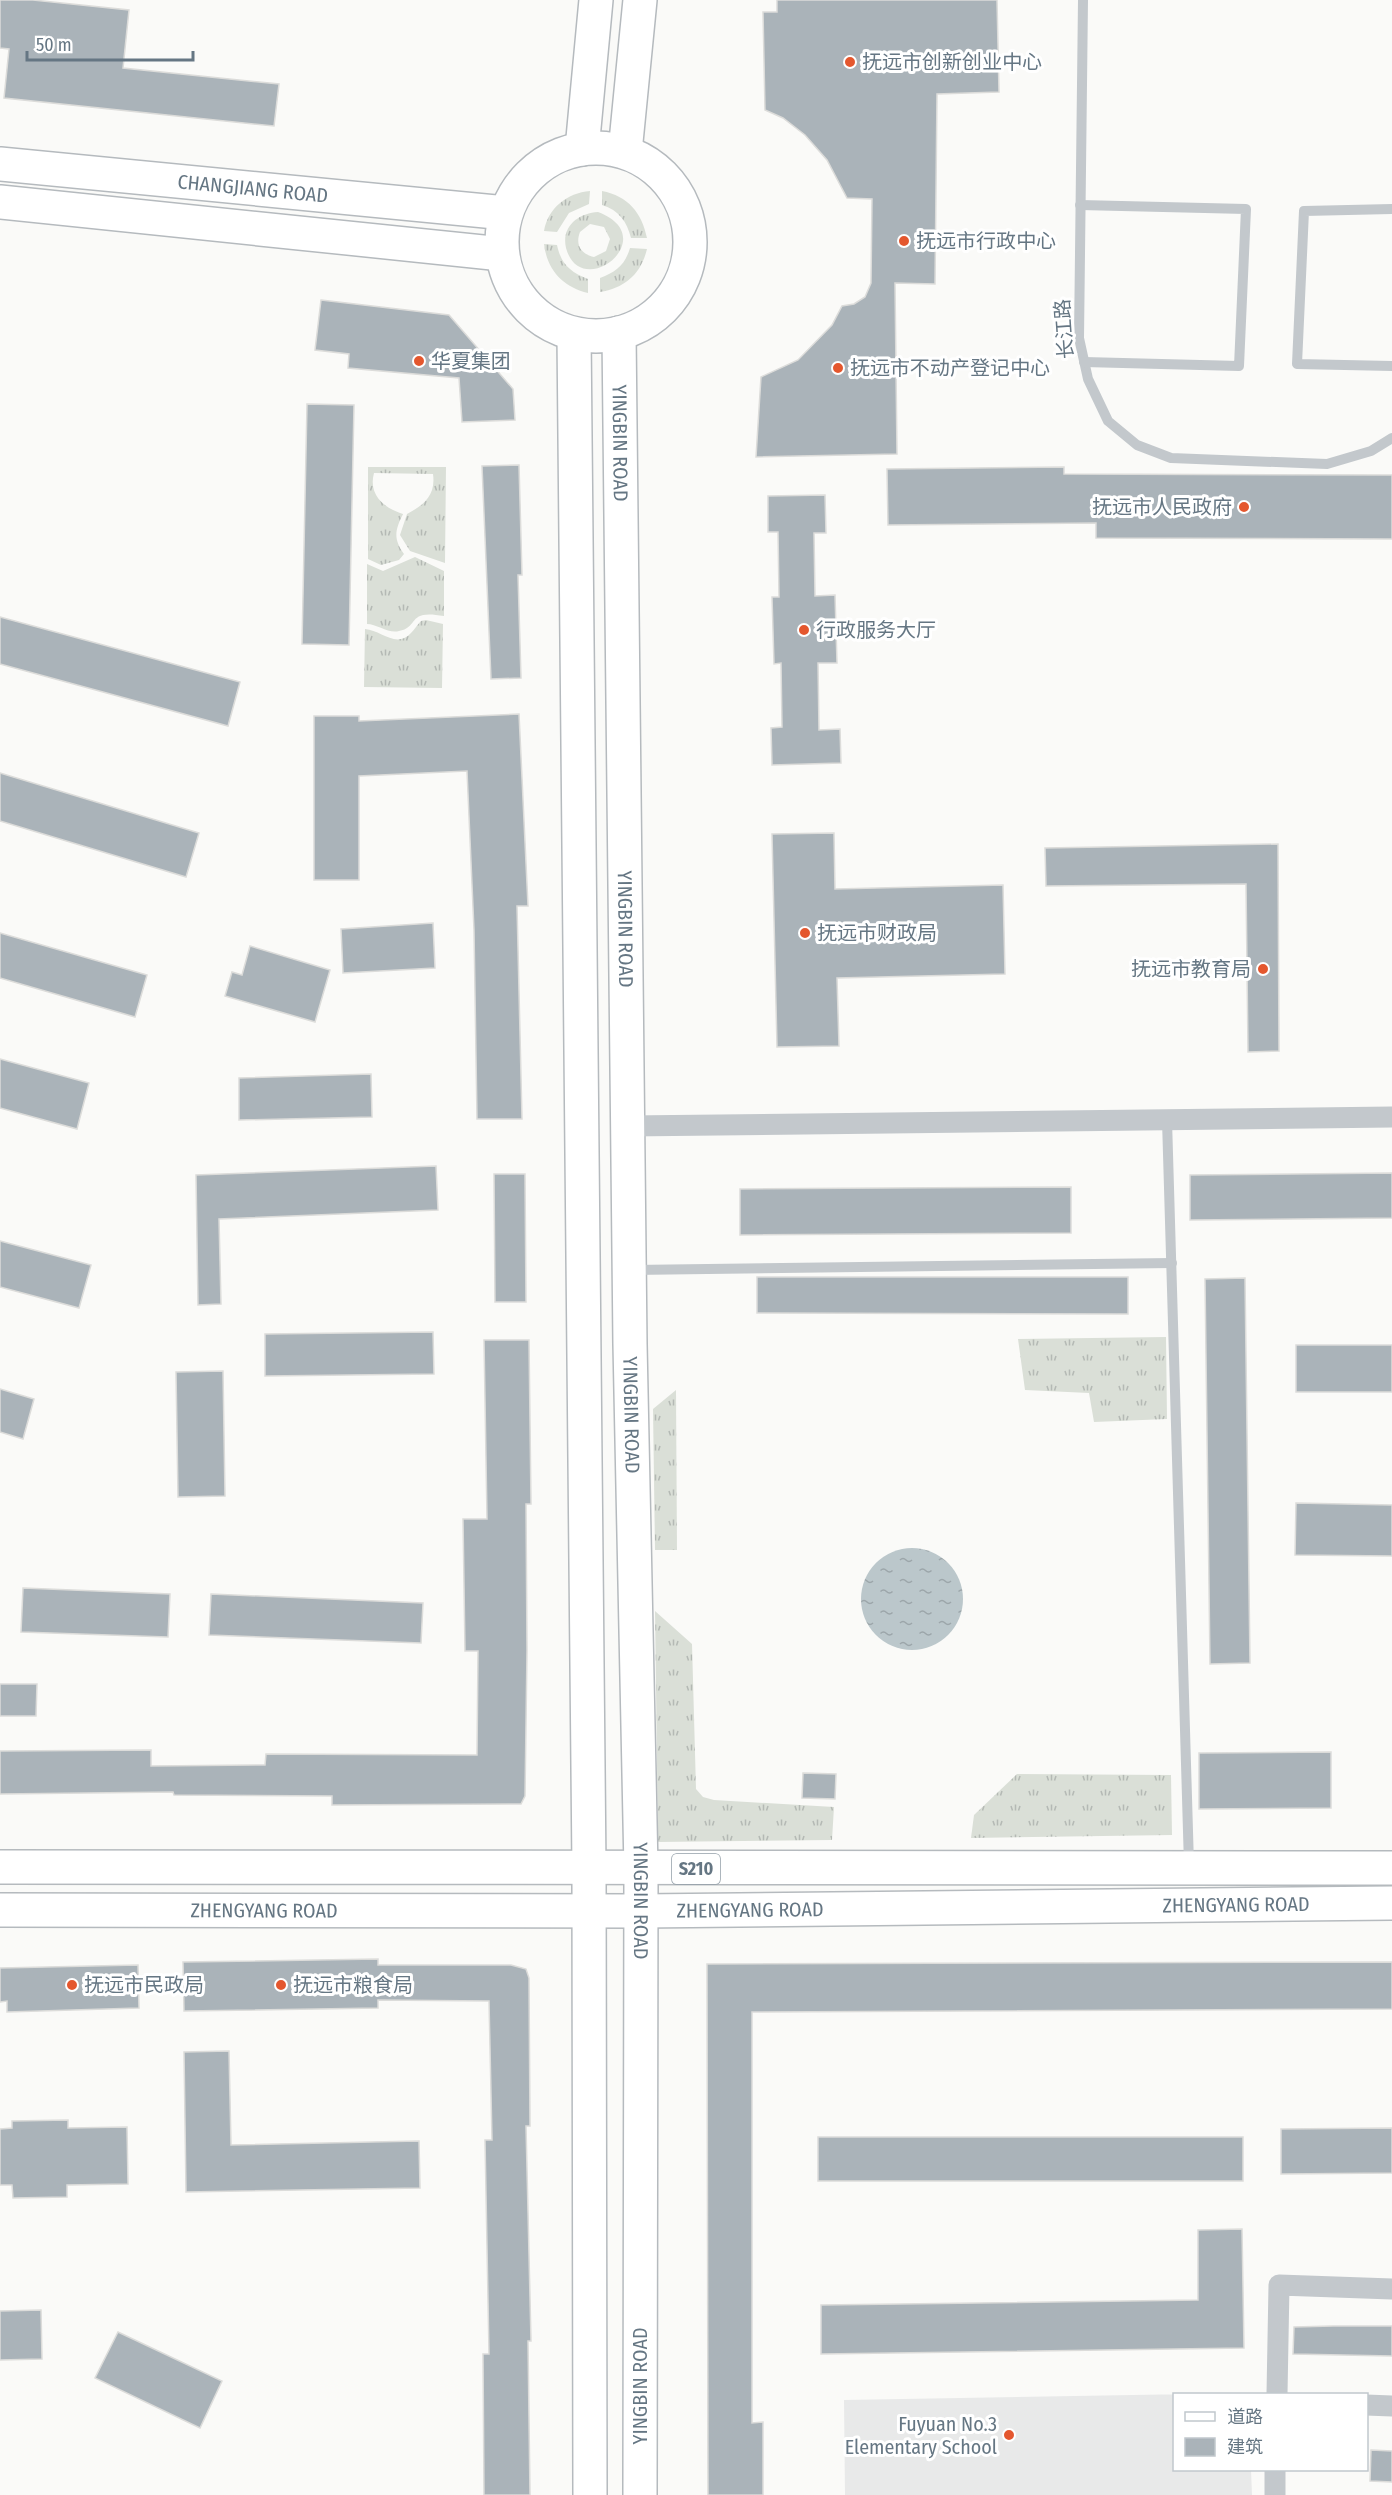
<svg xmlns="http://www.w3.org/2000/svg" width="1392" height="2495" viewBox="0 0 1392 2495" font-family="'Fira Sans Condensed','Noto Sans SC',sans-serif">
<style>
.built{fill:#e8e9e9}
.grass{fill:url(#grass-tufts);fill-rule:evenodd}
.water{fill:url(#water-ripples)}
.building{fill:#aab3b9;stroke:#dcdcda;stroke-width:1.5}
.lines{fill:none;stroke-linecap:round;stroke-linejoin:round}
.primary-casing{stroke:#b5babe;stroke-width:36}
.service{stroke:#c3c8cc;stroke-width:10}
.minor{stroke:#c3c8cc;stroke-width:21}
.primary{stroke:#fff;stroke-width:33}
.poi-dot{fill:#e4572e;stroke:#fff;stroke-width:2}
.labels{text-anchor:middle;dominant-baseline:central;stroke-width:6;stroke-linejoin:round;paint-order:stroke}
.shield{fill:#fff;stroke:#939fa8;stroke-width:1.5}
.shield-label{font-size:18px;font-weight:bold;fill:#657683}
.poi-label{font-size:20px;fill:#657683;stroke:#fff;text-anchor:start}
.street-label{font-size:20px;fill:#657683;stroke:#fff}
</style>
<defs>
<pattern id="grass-tufts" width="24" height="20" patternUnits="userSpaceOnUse" patternTransform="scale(1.5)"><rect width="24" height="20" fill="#dadfd7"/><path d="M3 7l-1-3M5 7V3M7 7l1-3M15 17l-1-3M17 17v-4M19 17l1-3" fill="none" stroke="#b4b9b4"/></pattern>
<pattern id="water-ripples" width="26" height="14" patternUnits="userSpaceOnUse" patternTransform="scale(1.5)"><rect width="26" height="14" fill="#bbc7cb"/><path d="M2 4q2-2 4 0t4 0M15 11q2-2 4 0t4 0" fill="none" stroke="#9ca6aa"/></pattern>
</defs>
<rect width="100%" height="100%" fill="#fafaf8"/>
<path class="built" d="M 1250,2393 L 1174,2394 L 1174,2470 L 1251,2470 L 1252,2495 L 845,2495 L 844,2400 Z"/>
<g class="grass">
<path d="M 590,191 L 589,204 L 569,213 L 557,232 L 544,231 C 548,208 567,193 590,191 Z"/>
<path d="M 602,191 C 628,196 642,213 647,238 L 631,238 C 627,222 619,210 602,205 Z"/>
<path d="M 598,212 C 664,237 581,303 566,248 C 561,226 579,213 598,212 ZM 590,224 L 604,227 L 610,239 L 606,251 L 594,257 C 581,254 575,245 580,232 Z"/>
<path d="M 544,244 L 557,245 C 561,264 570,272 588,279 L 588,293 C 563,287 547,270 544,244 Z"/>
<path d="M 630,248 L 647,249 C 641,274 625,288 600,292 L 600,278 C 616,272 625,265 630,248 Z"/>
<path d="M 368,467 L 446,467 L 445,563 L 410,551 L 400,535 L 407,514 C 424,505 436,495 433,474 L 374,473 C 368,495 384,508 403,514 C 395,530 393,539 404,554 L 399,560 L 381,565 L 368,559 Z"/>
<path d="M 415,557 L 444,571 L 444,616 C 406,609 420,627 399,631 C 389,634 377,624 367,624 L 367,564 L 383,571 Z"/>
<path d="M 426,620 L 443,624 L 442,688 L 364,687 L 365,629 C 381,630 396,649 411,633 C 415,629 417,625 421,621 Z"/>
<path d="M 1166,1337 L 1167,1419 L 1094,1422 L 1089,1393 L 1025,1390 L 1018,1339 Z"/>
<path d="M 676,1390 L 677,1550 L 655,1550 L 653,1409 Z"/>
<path d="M 655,1611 L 692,1644 L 696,1789 L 703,1797 L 714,1800 L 834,1807 L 832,1840 L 658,1842 Z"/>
<path d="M 1017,1774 L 1171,1775 L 1172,1835 L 971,1838 L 974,1815 Z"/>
</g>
<circle class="water" cx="912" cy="1599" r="51"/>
<g class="building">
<path d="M 0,0 L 33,0 L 129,10 L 123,68 L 279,84 L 274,126 L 4,98 L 9,49 L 0,48 Z"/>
<path d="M 777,0 L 997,0 L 999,92 L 937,94 L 935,284 L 895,283 L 897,454 L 756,457 L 761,377 L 798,360 L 832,325 L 842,306 L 854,304 L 865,297 L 871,283 L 872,199 L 847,198 L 827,160 L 805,135 L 783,118 L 765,110 L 763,12 L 777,12 Z"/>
<path d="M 321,300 L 449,315 L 513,389 L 515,420 L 462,422 L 459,378 L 348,368 L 349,354 L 315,350 Z"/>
<path d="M 307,404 L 354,405 L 349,645 L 302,644 Z"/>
<path d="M 519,465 L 522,575 L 518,575 L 521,678 L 491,679 L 482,466 Z"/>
<path d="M 1064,467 L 1064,474 L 1392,475 L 1392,539 L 1096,538 L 1096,523 L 888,525 L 887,469 Z"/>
<path d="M 825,495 L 826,533 L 814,533 L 815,596 L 835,595 L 837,663 L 818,663 L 819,730 L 840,729 L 841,763 L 772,765 L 771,728 L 782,727 L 781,663 L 774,664 L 772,597 L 779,597 L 778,532 L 768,532 L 768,496 Z"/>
<path d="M 0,617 L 240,682 L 228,726 L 0,664 Z"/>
<path d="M 519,714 L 528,906 L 517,906 L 522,1119 L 477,1119 L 474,930 L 467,771 L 359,776 L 359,880 L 314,880 L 314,716 L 359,716 L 359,721 Z"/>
<path d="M 0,773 L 199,833 L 186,877 L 0,821 Z"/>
<path d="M 834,833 L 835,889 L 1003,885 L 1005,974 L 837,978 L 839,1046 L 777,1047 L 772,834 Z"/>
<path d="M 1278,844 L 1279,1051 L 1248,1052 L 1246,884 L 1046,886 L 1045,848 Z"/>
<path d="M 433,923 L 435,968 L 343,973 L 341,929 Z"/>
<path d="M 0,933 L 147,975 L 135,1017 L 0,978 Z"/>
<path d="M 250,946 L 330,970 L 315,1022 L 225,996 L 232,972 L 242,975 Z"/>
<path d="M 0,1059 L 89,1083 L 77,1129 L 0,1108 Z"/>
<path d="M 371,1074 L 372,1117 L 239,1120 L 239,1078 Z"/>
<path d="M 436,1166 L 438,1210 L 219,1219 L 221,1304 L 198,1305 L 196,1175 Z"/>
<path d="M 1392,1173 L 1392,1218 L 1190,1220 L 1190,1175 Z"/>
<path d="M 494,1174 L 525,1174 L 526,1302 L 495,1302 Z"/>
<path d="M 1071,1187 L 1071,1233 L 740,1235 L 740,1189 Z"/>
<path d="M 0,1241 L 91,1265 L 79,1308 L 0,1287 Z"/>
<path d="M 757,1277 L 1128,1277 L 1128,1314 L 757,1313 Z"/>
<path d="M 1245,1278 L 1250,1663 L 1210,1664 L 1205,1279 Z"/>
<path d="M 433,1332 L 434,1374 L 265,1376 L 265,1334 Z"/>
<path d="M 484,1340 L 529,1340 L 531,1504 L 526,1504 L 527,1650 L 525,1796 L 521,1804 L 332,1805 L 332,1796 L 174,1795 L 173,1792 L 0,1794 L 0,1751 L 151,1750 L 151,1766 L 265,1765 L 266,1754 L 477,1755 L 478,1651 L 465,1651 L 463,1519 L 487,1519 Z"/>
<rect x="1296" y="1345" width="96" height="47"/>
<path d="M 223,1371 L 225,1496 L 178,1497 L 176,1372 Z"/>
<path d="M 0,1389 L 34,1399 L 23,1439 L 0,1432 Z"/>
<path d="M 1296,1503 L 1392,1505 L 1392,1556 L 1295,1555 Z"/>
<path d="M 23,1588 L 170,1594 L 168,1637 L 21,1632 Z"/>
<path d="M 211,1594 L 423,1603 L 421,1643 L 209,1635 Z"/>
<path d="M 0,1684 L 37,1684 L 36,1716 L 0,1716 Z"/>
<path d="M 1331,1752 L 1331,1808 L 1199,1809 L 1199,1753 Z"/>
<path d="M 803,1773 L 836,1774 L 835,1799 L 802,1798 Z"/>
<path d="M 378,1959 L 378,1965 L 511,1965 L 526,1969 L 529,1978 L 530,2126 L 526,2126 L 531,2341 L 528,2341 L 530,2495 L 484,2495 L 483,2354 L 489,2354 L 485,2140 L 492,2140 L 489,2001 L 378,2000 L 378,2008 L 184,2011 L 183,1962 Z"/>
<path d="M 1392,1962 L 1392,2009 L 752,2012 L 752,2423 L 763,2422 L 763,2495 L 708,2495 L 707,1964 Z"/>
<path d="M 138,1965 L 139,2008 L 7,2012 L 7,2001 L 0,2002 L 0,1968 Z"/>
<path d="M 229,2051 L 231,2145 L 419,2141 L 420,2188 L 186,2192 L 184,2052 Z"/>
<path d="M 68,2120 L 68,2128 L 127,2127 L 128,2184 L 67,2185 L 67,2197 L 13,2198 L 12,2185 L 0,2185 L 0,2129 L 12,2128 L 12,2121 Z"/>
<path d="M 1392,2128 L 1392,2173 L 1281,2174 L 1281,2129 Z"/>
<rect x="818" y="2137" width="425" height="44"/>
<path d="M 1242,2229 L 1244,2348 L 821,2354 L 821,2305 L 1198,2300 L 1198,2230 Z"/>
<path d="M 41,2310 L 42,2359 L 0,2360 L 0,2311 Z"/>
<path d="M 1333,2326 L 1392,2326 L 1392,2356 L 1293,2354 L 1294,2327 Z"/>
<path d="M 118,2332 L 222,2381 L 200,2428 L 95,2378 Z"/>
<path d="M 1371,2450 L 1392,2451 L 1392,2482 L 1370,2481 Z"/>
</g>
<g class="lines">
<defs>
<g id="primary">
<circle cx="596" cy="242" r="94"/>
<path d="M 582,149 L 596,0"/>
<path d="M 625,152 L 640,0"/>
<path id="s1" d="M 0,164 L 506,213"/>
<path d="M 0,202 L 502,254"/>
<path id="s2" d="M 619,333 L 630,1344 L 641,1869 L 640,2495"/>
<path d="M 574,334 L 589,1869 L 590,2495"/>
<path d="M 0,1867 L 1392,1868"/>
<path id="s3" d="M 0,1910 L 641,1911 L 1392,1903"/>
</g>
</defs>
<use href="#primary" class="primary-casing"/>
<g class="service">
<path d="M 1083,0 L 1079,338 L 1088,379 L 1108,421 L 1137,445 L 1171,458 L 1327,464 L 1371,451 L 1392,438"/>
<path d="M 1080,205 L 1246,209 L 1239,366 L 1084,362"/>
<path d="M 1392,209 L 1304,211 L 1297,364 L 1392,366"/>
<path d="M 1167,1120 L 1189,1865"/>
<path d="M 632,1270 L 1172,1263"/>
</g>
<g class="minor">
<path d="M 628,1126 L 1392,1117"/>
<path d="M 1277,2394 L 1279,2285 L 1392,2289"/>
<path d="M 1366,2405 L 1392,2406"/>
<path d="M 1275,2495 L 1275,2470"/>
</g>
<use href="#primary" class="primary"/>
</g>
<g class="poi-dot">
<circle cx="850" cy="62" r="6"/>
<circle cx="904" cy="241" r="6"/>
<circle cx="419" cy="361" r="6"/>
<circle cx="838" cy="368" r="6"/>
<circle cx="1244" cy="507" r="6"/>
<circle cx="804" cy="630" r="6"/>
<circle cx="805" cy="933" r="6"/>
<circle cx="1263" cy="969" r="6"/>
<circle cx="72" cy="1985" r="6"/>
<circle cx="281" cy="1985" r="6"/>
<circle cx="1009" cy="2435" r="6"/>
</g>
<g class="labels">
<rect class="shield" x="672" y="1854" width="48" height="30" rx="4.5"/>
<g class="shield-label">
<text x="696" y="1869">S210</text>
</g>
<g class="poi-label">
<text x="862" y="62">抚远市创新创业中心</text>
<text x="916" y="241">抚远市行政中心</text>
<text x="431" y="361">华夏集团</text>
<text x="850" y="368">抚远市不动产登记中心</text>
<text x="1232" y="507" text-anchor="end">抚远市人民政府</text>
<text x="816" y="630">行政服务大厅</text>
<text x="817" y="933">抚远市财政局</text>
<text x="1251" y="969" text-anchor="end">抚远市教育局</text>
<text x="84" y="1985">抚远市民政局</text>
<text x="293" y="1985">抚远市粮食局</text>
<text x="997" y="2424" text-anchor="end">Fuyuan No.3<tspan x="997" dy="23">Elementary School</tspan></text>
</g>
<g class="street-label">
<text stroke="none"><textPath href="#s1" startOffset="254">CHANGJIANG ROAD</textPath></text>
<text transform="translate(1064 329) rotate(-94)">长江路</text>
<text stroke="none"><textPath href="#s2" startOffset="110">YINGBIN ROAD</textPath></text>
<text stroke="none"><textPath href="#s2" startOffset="596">YINGBIN ROAD</textPath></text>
<text stroke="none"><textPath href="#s2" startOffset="1082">YINGBIN ROAD</textPath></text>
<text stroke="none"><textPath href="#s2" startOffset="1568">YINGBIN ROAD</textPath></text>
<text stroke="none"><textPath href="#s3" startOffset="1236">ZHENGYANG ROAD</textPath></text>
<text stroke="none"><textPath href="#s3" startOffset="750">ZHENGYANG ROAD</textPath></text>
<text stroke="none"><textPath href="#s3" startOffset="264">ZHENGYANG ROAD</textPath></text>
<text transform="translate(640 2386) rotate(-90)">YINGBIN ROAD</text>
</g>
</g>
<rect x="1173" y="2393" width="195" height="78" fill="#ffffff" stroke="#c1c8cd" stroke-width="1.5"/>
<rect x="1185" y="2412" width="30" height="9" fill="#ffffff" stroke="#c1c8cd" stroke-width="1.5"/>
<text x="1227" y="2423" font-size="18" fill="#657683">道路</text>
<rect x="1185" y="2438" width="30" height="18" fill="#aab3b9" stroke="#c1c8cd" stroke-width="1.5"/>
<text x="1227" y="2453" font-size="18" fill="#657683">建筑</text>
<path d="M27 51v9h166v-9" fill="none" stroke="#657683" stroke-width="3"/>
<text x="36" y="51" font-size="18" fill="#657683" stroke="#ffffff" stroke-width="4.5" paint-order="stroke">50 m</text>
</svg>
